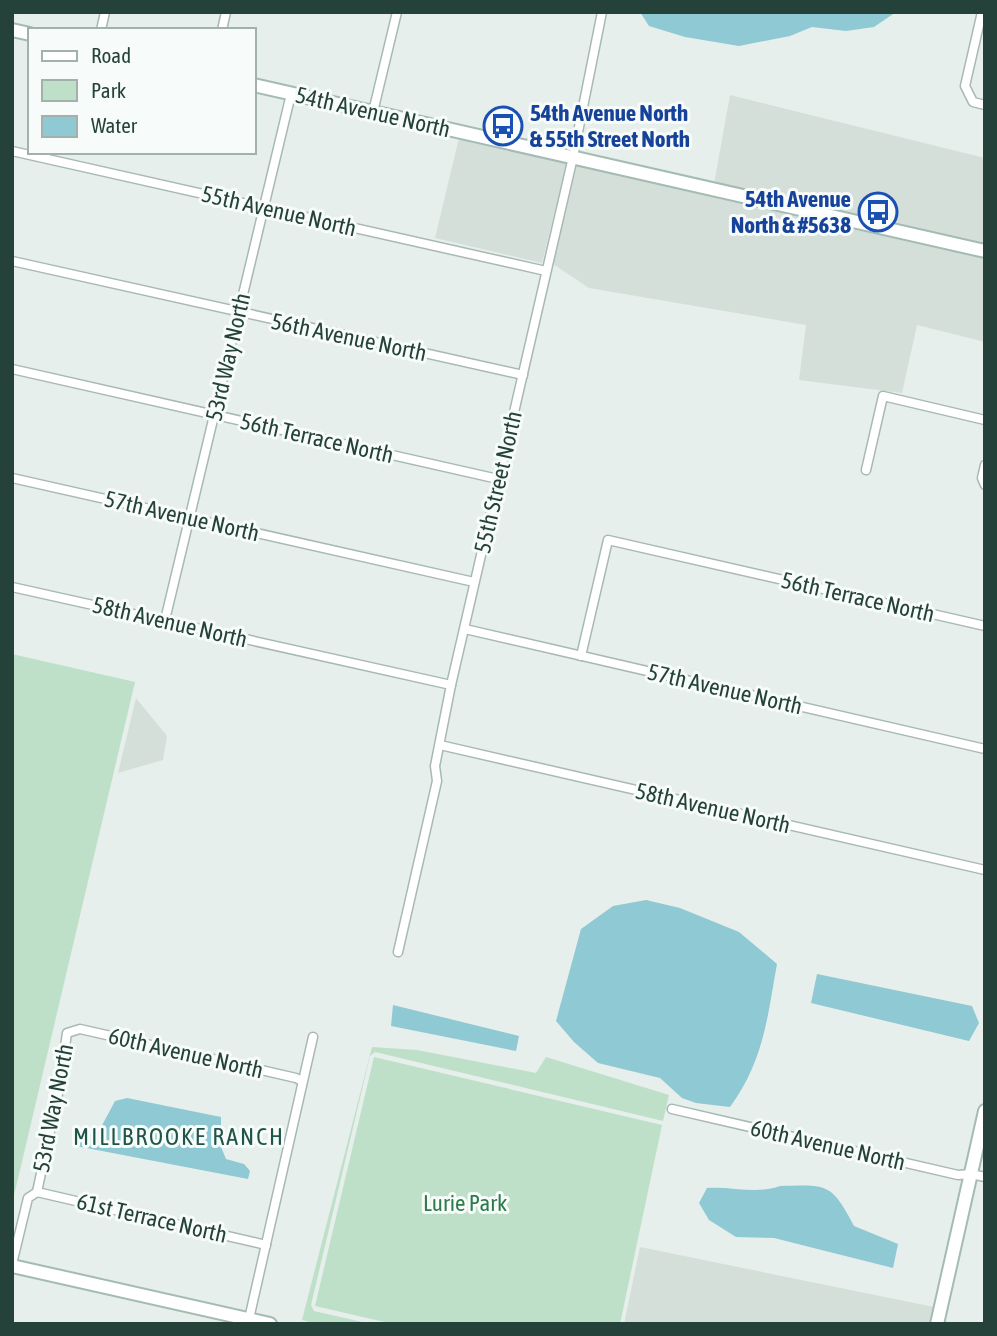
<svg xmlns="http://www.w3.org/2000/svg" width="997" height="1336" viewBox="0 0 997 1336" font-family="'Asap Condensed',sans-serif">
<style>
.built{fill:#d4dfda}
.green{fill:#bfe0c8}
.water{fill:#8ec9d4}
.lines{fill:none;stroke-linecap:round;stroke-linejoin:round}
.street-casing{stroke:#a8b8b2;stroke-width:11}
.secondary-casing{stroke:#a4bbb3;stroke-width:16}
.street{stroke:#fff;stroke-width:8}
.secondary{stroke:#fff;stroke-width:12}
.labels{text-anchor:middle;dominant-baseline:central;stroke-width:6;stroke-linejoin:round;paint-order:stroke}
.street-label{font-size:23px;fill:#24423a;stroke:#f7fbf9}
.transit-label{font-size:23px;font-weight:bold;fill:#164399;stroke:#f7fbf9;text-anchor:start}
.park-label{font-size:23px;fill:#2d7a4b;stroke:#f7fbf9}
.neighbourhood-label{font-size:24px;letter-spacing:2px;fill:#1f5548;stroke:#f7fbf9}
</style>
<rect width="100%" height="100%" fill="#e6efeb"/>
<g class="built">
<path d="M 730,95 L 985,158 L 985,245 L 714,184 Z"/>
<path d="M 459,138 L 567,162 L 542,263 L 435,238 Z"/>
<path d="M 577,164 L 985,257 L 985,342 L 917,325 L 902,393 L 799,380 L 806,325 L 589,288 L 553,264 Z"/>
<path d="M 136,698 L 167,736 L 163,760 L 118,773 Z"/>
<path d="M 640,1247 L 934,1307 L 931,1324 L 624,1324 Z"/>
</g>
<g class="green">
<path d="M 12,654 L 135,682 L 12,1204 Z"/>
<path d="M 372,1047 L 417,1050 L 536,1073 L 546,1057 L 669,1095 L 663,1121 L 375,1052 L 370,1056 L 311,1305 L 314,1311 L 371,1324 L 317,1324 L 302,1320 Z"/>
<path d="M 374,1057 L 662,1125 L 620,1324 L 393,1324 L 315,1306 Z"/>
</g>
<g class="water">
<path d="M 640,12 L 896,12 L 874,27 L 846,31 L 812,27 L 790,36 L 739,46 L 685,37 L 649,26 Z"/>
<path d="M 646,900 L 680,908 L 739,932 L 777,964 C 767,1019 764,1060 730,1107 L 696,1103 L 682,1098 L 660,1078 L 598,1063 L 574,1042 L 556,1021 L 581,929 L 613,906 Z"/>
<path d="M 817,974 L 972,1006 L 979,1023 L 969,1041 L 811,1003 Z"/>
<path d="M 393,1005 L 519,1036 L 516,1051 L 391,1026 Z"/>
<path d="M 127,1098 L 221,1117 L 221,1147 L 226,1159 L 244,1164 L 250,1171 L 248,1179 L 76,1146 L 74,1137 L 80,1130 L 89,1134 L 99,1131 L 115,1101 Z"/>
<path d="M 780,1186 C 827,1185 831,1182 854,1226 L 898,1244 L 893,1268 L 774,1238 L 736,1237 L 709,1220 L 699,1203 L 707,1188 C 733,1186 755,1195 780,1186 Z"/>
</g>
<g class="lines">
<defs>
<g id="street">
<path d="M 982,12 L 965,86 L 973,102 L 985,105"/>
<path d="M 101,30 L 105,12"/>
<path d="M 222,30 L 226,12"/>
<path d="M 373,112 L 397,12"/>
<path d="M 12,151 L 546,271"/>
<path d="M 12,261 L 523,375"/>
<path d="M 12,369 L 498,479"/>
<path d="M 985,465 L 982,478 L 985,485"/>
<path d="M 866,470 L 883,396 L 985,420"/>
<path d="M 12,478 L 474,582"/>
<path d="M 12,587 L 451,685"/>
<path d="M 165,620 L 291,94"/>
<path d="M 465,629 L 985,749"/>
<path d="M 581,656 L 608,540 L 985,626"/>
<path d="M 440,745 L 985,870"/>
<path d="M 398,952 L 437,781 L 435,766 L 451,685 L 573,157 L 602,12"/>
<path d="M 672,1109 L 958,1175 L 971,1174 L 985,1177"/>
<path d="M 37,1192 L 266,1245"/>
<path d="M 12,1264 L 28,1198 L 37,1192 L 59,1089 L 67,1033 L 80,1029 L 296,1078 L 302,1081"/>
<path d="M 249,1319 L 313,1037"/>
</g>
<g id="secondary">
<path d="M 12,30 L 30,34"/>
<path d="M 254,85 L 985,251"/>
<path d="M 12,1266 L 270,1324"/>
<path d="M 937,1324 L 985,1111"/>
</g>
</defs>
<use href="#street" class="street-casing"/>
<use href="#secondary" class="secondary-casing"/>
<use href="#street" class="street"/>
<use href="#secondary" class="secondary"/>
</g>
<defs>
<symbol id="bus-ring" viewBox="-11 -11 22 22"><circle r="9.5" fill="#f7fbf9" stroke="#1a4fb4" stroke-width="1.5"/><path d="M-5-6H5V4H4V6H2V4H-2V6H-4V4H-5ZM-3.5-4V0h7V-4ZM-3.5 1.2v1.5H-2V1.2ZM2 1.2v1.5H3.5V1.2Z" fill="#1a4fb4"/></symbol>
</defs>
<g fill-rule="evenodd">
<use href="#bus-ring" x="481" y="104" width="44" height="44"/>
<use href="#bus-ring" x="856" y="190" width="44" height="44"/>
</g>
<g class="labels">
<g class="street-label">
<text transform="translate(373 112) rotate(13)">54th Avenue North</text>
<text transform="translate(279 211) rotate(13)">55th Avenue North</text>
<text transform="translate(349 337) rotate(12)">56th Avenue North</text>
<text transform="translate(228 357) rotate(-77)">53rd Way North</text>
<text transform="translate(317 438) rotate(13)">56th Terrace North</text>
<text transform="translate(498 482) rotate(-77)">55th Street North</text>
<text transform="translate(182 516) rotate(13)">57th Avenue North</text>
<text transform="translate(858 597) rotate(13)">56th Terrace North</text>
<text transform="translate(170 622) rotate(13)">58th Avenue North</text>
<text transform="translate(725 689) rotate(13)">57th Avenue North</text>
<text transform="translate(713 808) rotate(13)">58th Avenue North</text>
<text transform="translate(186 1053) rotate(13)">60th Avenue North</text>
<text transform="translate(53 1108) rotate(-79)">53rd Way North</text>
<text transform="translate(828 1145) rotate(13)">60th Avenue North</text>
<text transform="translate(152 1218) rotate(13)">61st Terrace North</text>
</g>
<g class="transit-label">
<text x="530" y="113">54th Avenue North<tspan x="530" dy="26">&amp; 55th Street North</tspan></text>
<text x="851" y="199" text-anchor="end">54th Avenue<tspan x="851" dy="26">North &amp; #5638</tspan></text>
</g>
<g class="park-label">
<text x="465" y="1203">Lurie Park</text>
</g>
<g class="neighbourhood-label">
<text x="179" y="1136">MILLBROOKE RANCH</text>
</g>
</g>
<rect width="997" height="1336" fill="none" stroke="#24423a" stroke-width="28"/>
<rect x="28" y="28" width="228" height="126" fill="#f7fbf9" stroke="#a3b1ad" stroke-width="2"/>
<rect x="42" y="51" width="35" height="10" fill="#ffffff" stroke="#a3b1ad" stroke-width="2"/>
<text x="91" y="63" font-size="21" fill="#24423a">Road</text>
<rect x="42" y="80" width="35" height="21" fill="#bfe0c8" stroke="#a3b1ad" stroke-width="2"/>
<text x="91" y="98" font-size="21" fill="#24423a">Park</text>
<rect x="42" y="116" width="35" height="21" fill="#8ec9d4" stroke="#a3b1ad" stroke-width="2"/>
<text x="91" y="133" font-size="21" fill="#24423a">Water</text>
</svg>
